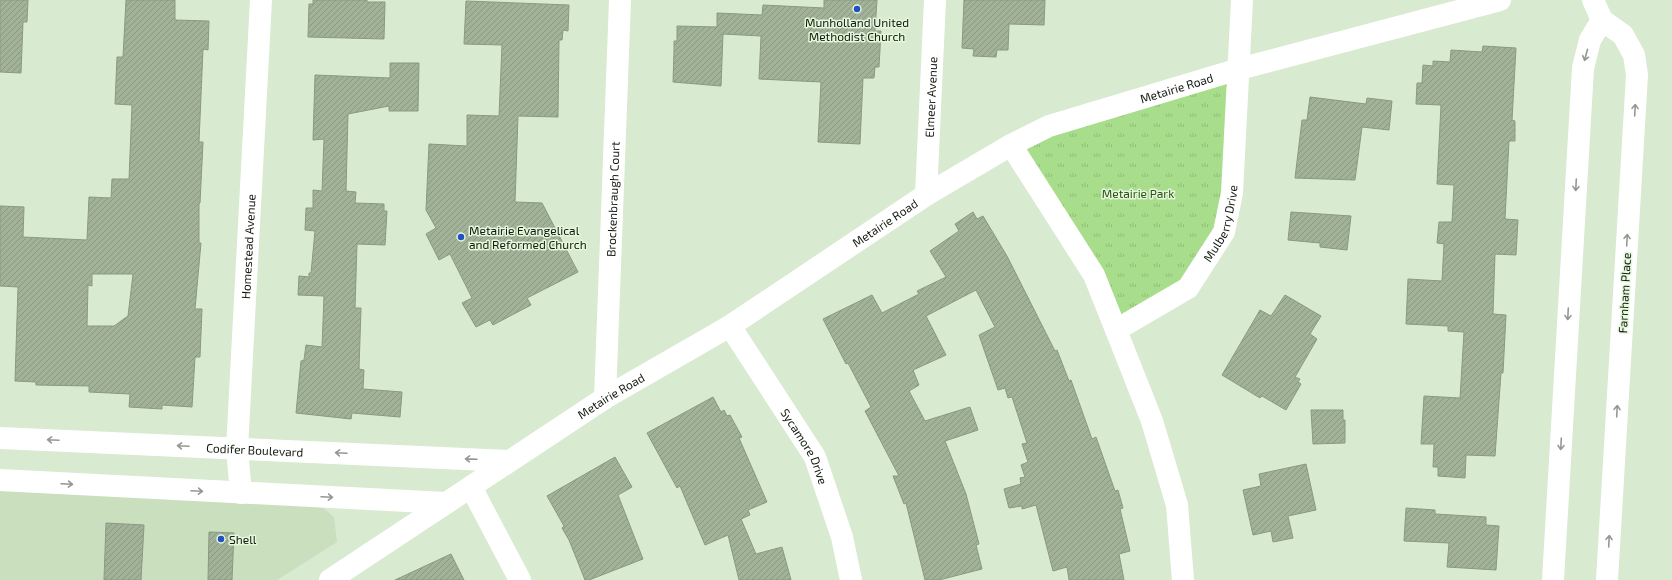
<svg xmlns="http://www.w3.org/2000/svg" width="1672" height="580" viewBox="0 0 1672 580" font-family="'Exo 2',sans-serif">
<style>
.built{fill:#c9dfbe}
.grass{fill:url(#grass-tufts)}
.building{fill:url(#building-hatch);stroke:#899a81;fill-rule:evenodd}
.lines{fill:none;stroke-linecap:round;stroke-linejoin:round}
.street{stroke:#fff;stroke-width:22}
.secondary{stroke:#fff;stroke-width:22}
.oneway{stroke:#949893}
.poi-dot{fill:#2053c0;stroke:#e5f7dc;stroke-width:1.5}
.labels{text-anchor:middle;dominant-baseline:central;stroke-width:3;stroke-linejoin:round;paint-order:stroke}
.poi-label{font-size:12px;fill:#12190f;stroke:#e5f7dc;text-anchor:start}
.street-label{font-size:12px;fill:#12190f;stroke:#e5f7dc}
.park-label{font-size:12px;fill:#2e5116;stroke:#e5f7dc}
</style>
<defs>
<pattern id="grass-tufts" width="24" height="20" patternUnits="userSpaceOnUse"><rect width="24" height="20" fill="#a8dd8b"/><path d="M3 7l-1-3M5 7V3M7 7l1-3M15 17l-1-3M17 17v-4M19 17l1-3" fill="none" stroke="#90bd77"/></pattern>
<pattern id="building-hatch" width="6" height="6" patternUnits="userSpaceOnUse"><rect width="6" height="6" fill="#a1b298"/><path d="M-1 1l2-2M0 6l6-6M5 7l2-2" fill="none" stroke="#8a9882"/></pattern>
</defs>
<rect width="100%" height="100%" fill="#d8eacf"/>
<path class="built" d="M 0,491 L 321,506 L 334,517 L 337,542 L 277,580 L 0,580 Z"/>
<path class="grass" d="M 1239,69 L 1226,220 L 1188,288 L 1116,330 L 1011,145 Z"/>
<g class="building">
<path d="M 0,0 L 28,0 L 27,22 L 23,22 L 21,73 L 0,72 Z"/>
<path d="M 126,0 L 175,0 L 175,20 L 209,21 L 208,50 L 203,49 L 199,142 L 203,142 L 200,203 L 199,203 L 199,243 L 201,243 L 195,309 L 202,309 L 200,357 L 195,357 L 192,407 L 162,405 L 162,409 L 129,407 L 130,394 L 89,392 L 89,386 L 36,385 L 36,382 L 15,381 L 18,287 L 0,286 L 0,206 L 24,207 L 23,237 L 87,240 L 89,197 L 111,198 L 112,179 L 129,179 L 132,105 L 115,104 L 117,57 L 123,57 ZM 92,274 L 133,274 L 128,316 L 114,326 L 87,326 L 88,285 L 92,286 Z"/>
<path d="M 313,0 L 367,0 L 367,2 L 385,2 L 384,39 L 308,37 L 309,4 L 313,4 Z"/>
<path d="M 824,0 L 877,0 L 875,31 L 881,31 L 879,67 L 875,67 L 874,78 L 863,78 L 860,144 L 818,142 L 821,82 L 759,79 L 761,36 L 723,34 L 721,86 L 673,82 L 674,51 L 674,41 L 677,41 L 677,26 L 717,27 L 717,13 L 762,15 L 763,5 L 824,8 Z"/>
<path d="M 964,0 L 1045,0 L 1044,25 L 1009,24 L 1008,50 L 997,50 L 996,57 L 973,56 L 974,49 L 962,48 Z"/>
<path d="M 466,1 L 569,5 L 568,31 L 563,30 L 562,40 L 559,40 L 558,117 L 518,116 L 515,202 L 542,203 L 578,272 L 527,298 L 531,305 L 493,325 L 490,320 L 476,327 L 462,303 L 472,298 L 450,254 L 439,260 L 426,234 L 436,228 L 426,210 L 429,144 L 467,146 L 467,115 L 499,116 L 502,45 L 464,44 Z"/>
<path d="M 1483,46 L 1516,48 L 1512,120 L 1515,121 L 1515,141 L 1509,141 L 1505,219 L 1518,220 L 1516,255 L 1495,254 L 1493,314 L 1506,315 L 1503,373 L 1501,373 L 1495,456 L 1466,455 L 1465,478 L 1438,476 L 1438,467 L 1433,467 L 1434,444 L 1421,444 L 1424,396 L 1460,398 L 1464,332 L 1448,331 L 1448,326 L 1406,324 L 1408,279 L 1442,281 L 1444,244 L 1437,243 L 1439,222 L 1452,222 L 1454,185 L 1437,184 L 1441,105 L 1416,104 L 1417,83 L 1422,83 L 1423,65 L 1433,66 L 1433,61 L 1450,62 L 1451,50 L 1482,52 Z"/>
<path d="M 390,63 L 419,63 L 418,111 L 389,111 L 389,106 L 348,114 L 346,191 L 356,192 L 355,203 L 384,204 L 384,211 L 387,211 L 385,245 L 357,244 L 355,308 L 361,308 L 359,369 L 364,370 L 363,389 L 402,392 L 400,417 L 352,413 L 351,419 L 296,413 L 301,361 L 304,360 L 306,345 L 322,347 L 324,296 L 298,295 L 299,276 L 309,277 L 309,273 L 311,273 L 315,231 L 305,230 L 306,208 L 313,208 L 313,190 L 322,191 L 324,139 L 313,140 L 315,75 L 390,78 Z"/>
<path d="M 1310,97 L 1366,104 L 1367,98 L 1392,101 L 1389,130 L 1362,127 L 1355,180 L 1295,178 L 1302,120 L 1307,120 Z"/>
<path d="M 973,212 L 977,219 L 983,216 L 1007,256 L 1055,351 L 1057,350 L 1069,381 L 1071,380 L 1092,439 L 1096,437 L 1115,491 L 1118,490 L 1123,508 L 1120,509 L 1130,551 L 1119,554 L 1124,580 L 1069,580 L 1067,567 L 1053,571 L 1036,505 L 1022,509 L 1022,506 L 1009,508 L 1004,489 L 1021,484 L 1020,478 L 1025,477 L 1021,465 L 1028,462 L 1022,444 L 1027,443 L 1012,397 L 1008,398 L 1005,388 L 998,390 L 979,335 L 995,327 L 976,290 L 926,316 L 946,355 L 913,370 L 919,385 L 909,391 L 925,421 L 970,407 L 978,430 L 945,441 L 966,494 L 979,544 L 976,545 L 982,569 L 939,580 L 925,580 L 906,503 L 904,504 L 893,476 L 899,476 L 865,411 L 871,407 L 848,363 L 846,364 L 823,319 L 872,295 L 882,313 L 919,294 L 917,291 L 946,277 L 930,251 L 959,231 L 955,224 Z"/>
<path d="M 1291,212 L 1351,216 L 1347,250 L 1320,247 L 1320,243 L 1288,240 Z"/>
<path d="M 1285,295 L 1321,316 L 1310,334 L 1317,339 L 1295,377 L 1300,379 L 1298,382 L 1301,384 L 1286,410 L 1262,396 L 1260,398 L 1222,375 L 1260,310 L 1271,316 Z"/>
<path d="M 713,397 L 721,412 L 724,410 L 727,416 L 730,415 L 742,437 L 739,438 L 767,502 L 748,510 L 750,515 L 741,519 L 756,554 L 782,547 L 791,580 L 739,580 L 728,535 L 705,545 L 680,486 L 677,488 L 647,433 Z"/>
<path d="M 1311,410 L 1343,410 L 1343,420 L 1345,420 L 1345,443 L 1313,444 Z"/>
<path d="M 615,457 L 632,487 L 618,495 L 643,559 L 589,580 L 585,580 L 569,540 L 562,528 L 564,526 L 547,496 Z"/>
<path d="M 1306,464 L 1316,510 L 1288,516 L 1293,538 L 1273,542 L 1271,531 L 1253,535 L 1243,490 L 1261,486 L 1259,474 Z"/>
<path d="M 1406,508 L 1435,510 L 1435,514 L 1486,517 L 1486,525 L 1499,526 L 1496,570 L 1447,567 L 1449,543 L 1404,541 Z"/>
<path d="M 106,523 L 144,525 L 141,580 L 104,580 Z"/>
<path d="M 209,532 L 234,533 L 232,580 L 208,580 Z"/>
<path d="M 451,554 L 464,580 L 395,580 Z"/>
</g>
<g class="lines">
<g class="street">
<path d="M 1593,0 L 1602,20 L 1623,35 L 1634,55 L 1637,75 L 1607,580"/>
<path d="M 1011,145 L 1094,275 L 1116,330 L 1152,421 L 1177,505 L 1183,580"/>
<path id="s1" d="M 926,195 L 935,0"/>
<path id="s2" d="M 730,326 L 815,457 L 842,537 L 851,580"/>
<path id="s3" d="M 1116,330 L 1188,288 L 1224,232 L 1232,193 L 1242,0"/>
<path id="s4" d="M 605,398 L 620,0"/>
<path id="s5" d="M 0,438 L 509,461"/>
<path d="M 0,480 L 446,503"/>
<path d="M 471,487 L 520,580"/>
<path id="s6" d="M 241,493 L 237,449 L 261,0"/>
<path d="M 1553,580 L 1583,68 L 1590,40 L 1602,20"/>
</g>
<path class="secondary" id="s7" d="M 330,580 L 605,398 L 730,326 L 926,195 L 1011,145 L 1049,126 L 1239,69 L 1500,0"/>
</g>
<defs><path id="oneway-shaft" d="M-6 0H5M1.5-3L5.5 0L1.5 3" fill="none" stroke-width="1.6" stroke-linecap="round" stroke-linejoin="round"/></defs>
<g class="oneway">
<use href="#oneway-shaft" transform="translate(1586 55) rotate(105)"/>
<use href="#oneway-shaft" transform="translate(1635 110) rotate(-87)"/>
<use href="#oneway-shaft" transform="translate(1576 185) rotate(93)"/>
<use href="#oneway-shaft" transform="translate(1627 240) rotate(-87)"/>
<use href="#oneway-shaft" transform="translate(1568 314) rotate(93)"/>
<use href="#oneway-shaft" transform="translate(1617 411) rotate(-87)"/>
<use href="#oneway-shaft" transform="translate(53 440) rotate(-177)"/>
<use href="#oneway-shaft" transform="translate(1561 444) rotate(93)"/>
<use href="#oneway-shaft" transform="translate(183 446) rotate(-177)"/>
<use href="#oneway-shaft" transform="translate(341 453) rotate(-177)"/>
<use href="#oneway-shaft" transform="translate(471 459) rotate(-178)"/>
<use href="#oneway-shaft" transform="translate(67 484) rotate(3)"/>
<use href="#oneway-shaft" transform="translate(197 491) rotate(3)"/>
<use href="#oneway-shaft" transform="translate(327 497) rotate(3)"/>
<use href="#oneway-shaft" transform="translate(1609 541) rotate(-87)"/>
</g>
<g class="poi-dot">
<circle cx="857" cy="9" r="4"/>
<circle cx="461" cy="237" r="4"/>
<circle cx="221" cy="539" r="4"/>
</g>
<g class="labels">
<g class="poi-label">
<text x="857" y="22" text-anchor="middle">Munholland United<tspan x="857" dy="14">Methodist Church</tspan></text>
<text x="469" y="230">Metairie Evangelical<tspan x="469" dy="14">and Reformed Church</tspan></text>
<text x="229" y="539">Shell</text>
</g>
<g class="street-label">
<text stroke="none"><textPath href="#s7" startOffset="984">Metairie Road</textPath></text>
<text stroke="none"><textPath href="#s1" startOffset="98">Elmeer Avenue</textPath></text>
<text stroke="none"><textPath href="#s4" startOffset="199">Brockenbraugh Court</textPath></text>
<text stroke="none"><textPath href="#s3" startOffset="157">Mulberry Drive</textPath></text>
<text stroke="none"><textPath href="#s7" startOffset="660">Metairie Road</textPath></text>
<text stroke="none"><textPath href="#s6" startOffset="247">Homestead Avenue</textPath></text>
<text transform="translate(1624 293) rotate(-87)">Farnham Place</text>
<text stroke="none"><textPath href="#s7" startOffset="336">Metairie Road</textPath></text>
<text stroke="none"><textPath href="#s2" startOffset="142">Sycamore Drive</textPath></text>
<text stroke="none"><textPath href="#s5" startOffset="255">Codifer Boulevard</textPath></text>
</g>
<g class="park-label">
<text x="1138" y="193">Metairie Park</text>
</g>
</g>
</svg>
